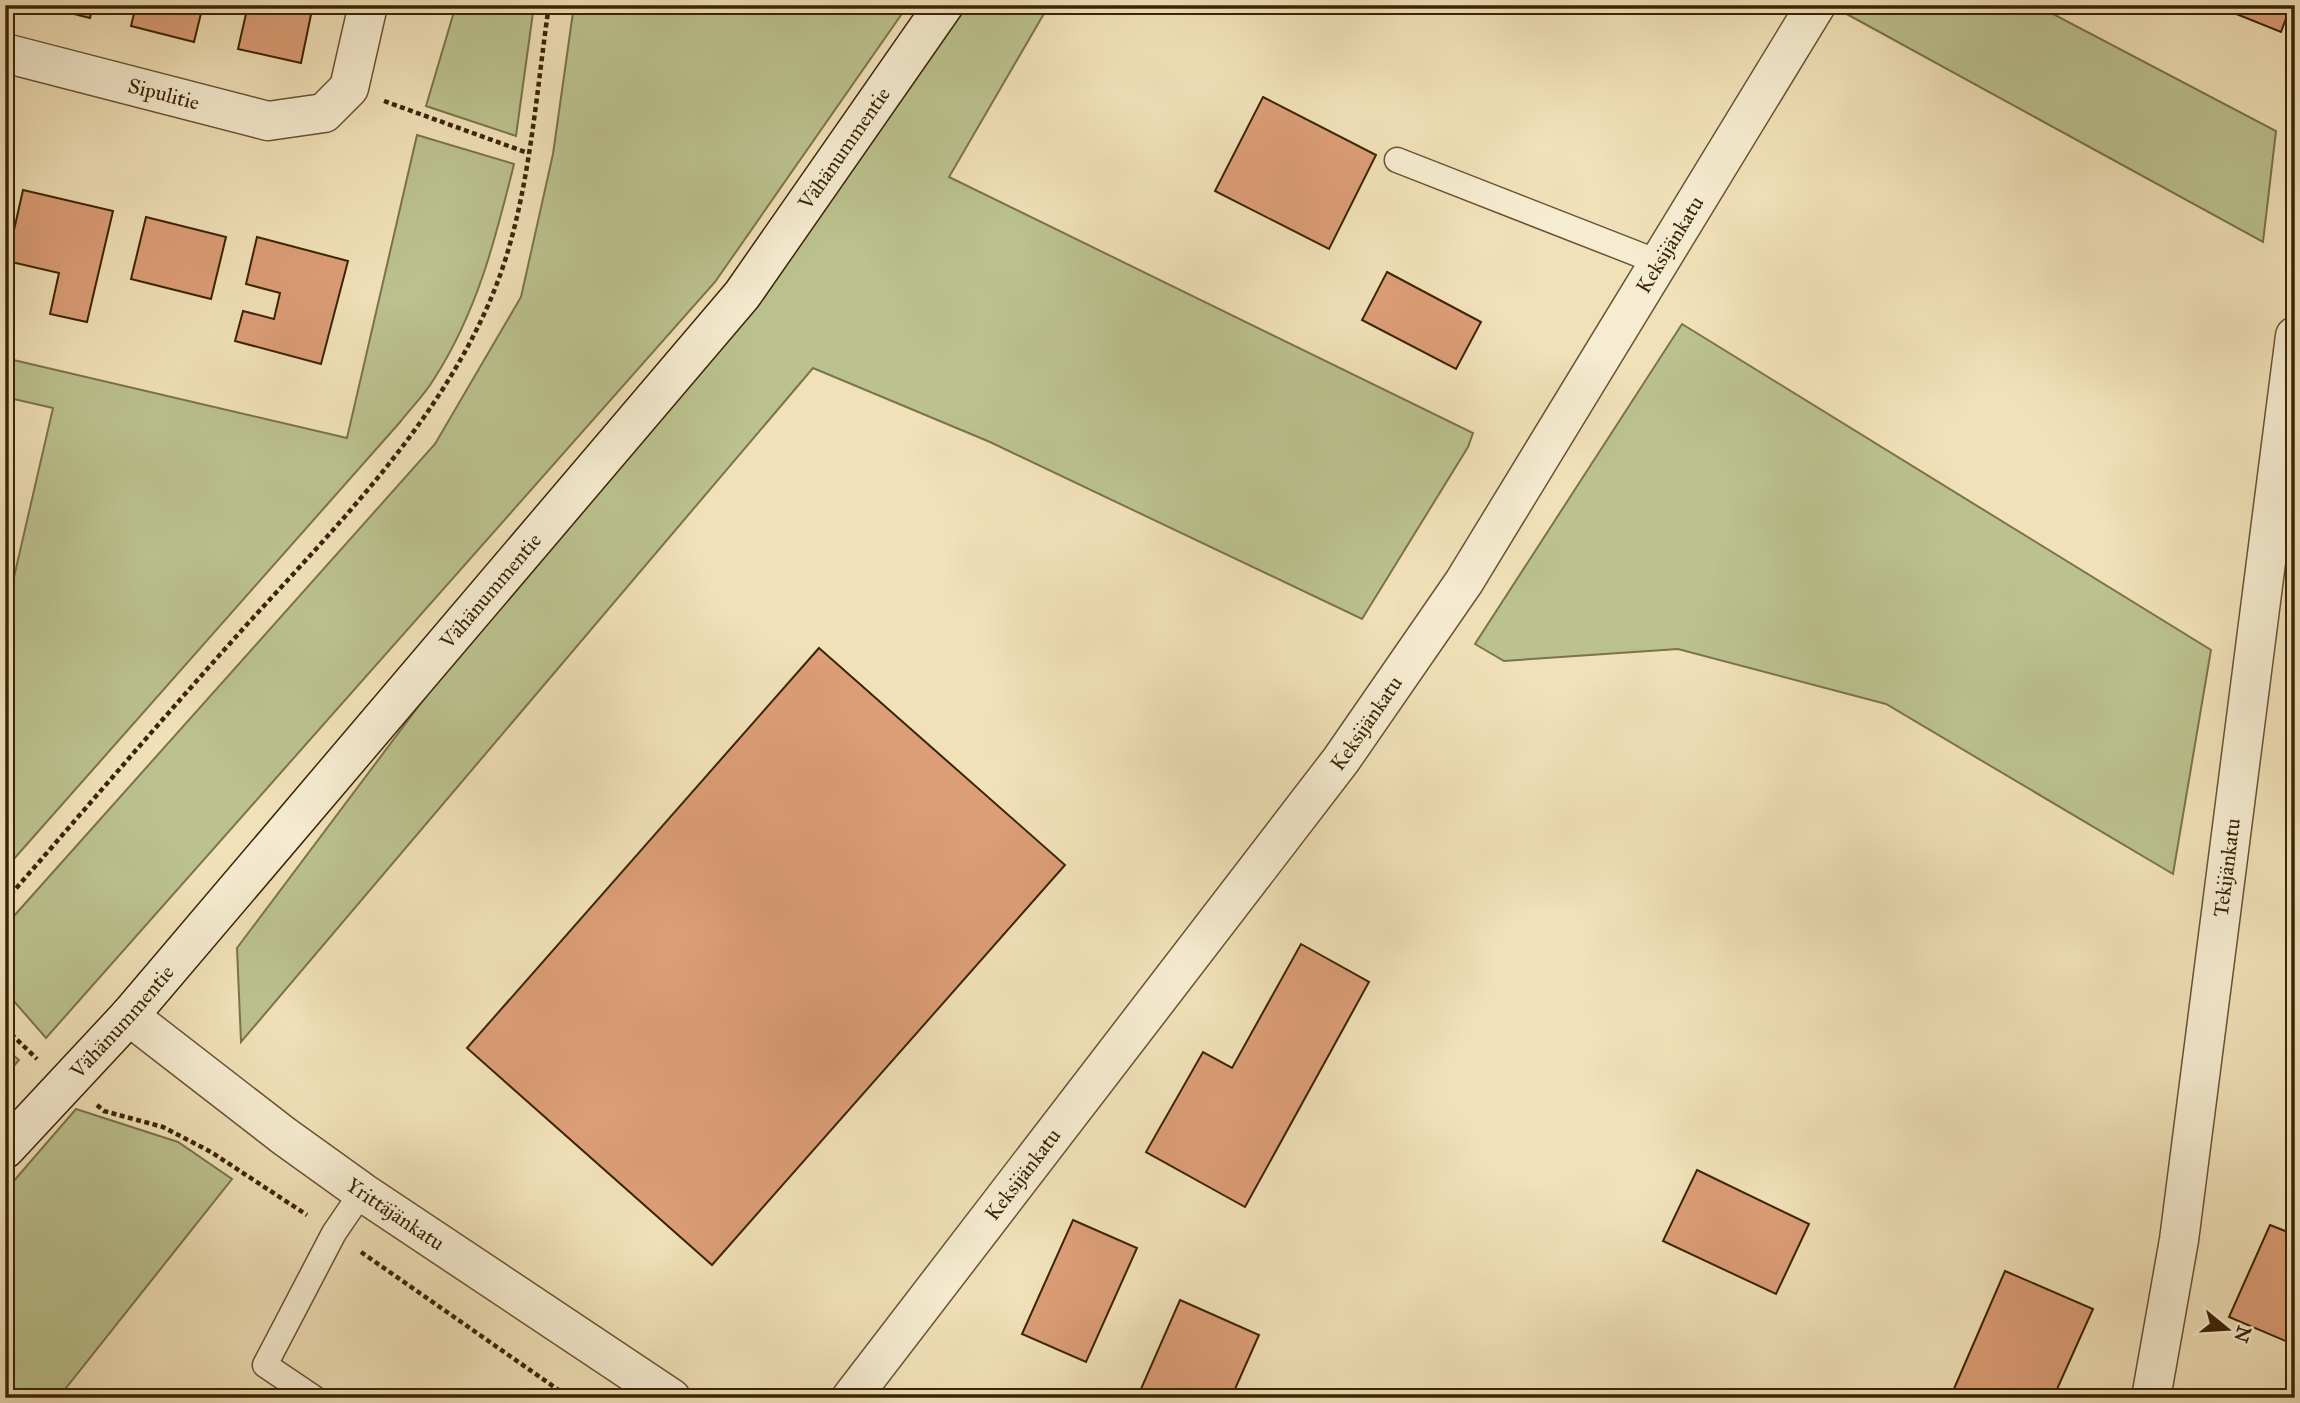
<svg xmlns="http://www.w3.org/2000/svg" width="2300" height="1403" viewBox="0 0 2300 1403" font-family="'IM FELL Great Primer',serif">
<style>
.green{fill:#bbc28e;stroke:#7b734a;stroke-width:2}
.building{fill:#dc9e77;stroke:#3b2406;stroke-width:2}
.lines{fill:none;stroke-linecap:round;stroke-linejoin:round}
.lane-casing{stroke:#685332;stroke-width:27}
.street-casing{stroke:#685332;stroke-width:41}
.secondary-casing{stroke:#3b2406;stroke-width:41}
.path{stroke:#3b2406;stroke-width:4.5;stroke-dasharray:5 3.5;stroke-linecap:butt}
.lane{stroke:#f6ecd1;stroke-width:24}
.street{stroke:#f6ecd1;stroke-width:38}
.secondary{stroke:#f6ecd1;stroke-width:38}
.labels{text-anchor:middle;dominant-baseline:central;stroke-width:7;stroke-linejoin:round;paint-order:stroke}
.street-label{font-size:21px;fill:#3b2406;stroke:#f6ecd1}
</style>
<rect width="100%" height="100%" fill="#f1e1b8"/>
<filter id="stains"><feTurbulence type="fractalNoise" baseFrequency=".00286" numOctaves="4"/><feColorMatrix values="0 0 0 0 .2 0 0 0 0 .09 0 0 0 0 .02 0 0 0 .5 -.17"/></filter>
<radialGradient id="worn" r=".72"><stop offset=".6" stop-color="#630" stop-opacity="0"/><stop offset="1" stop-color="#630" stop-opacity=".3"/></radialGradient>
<g class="green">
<path d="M 456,5 L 534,5 L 516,136 L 426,106 Z"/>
<path d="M 574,5 L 908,5 L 715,282 L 46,1038 L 5,991 L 5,926 L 435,444 L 521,297 L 553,154 Z"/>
<path d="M 945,5 L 1049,5 L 949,177 L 1473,433 L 1468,447 L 1362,619 L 990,442 L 813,368 L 241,1042 L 237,948 Z"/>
<path d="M 1847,5 L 2036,5 L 2276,131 L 2263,242 L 1843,12 Z"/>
<path d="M 417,135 L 514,164 C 495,241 477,312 434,379 C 425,394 412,407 401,421 L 5,869 L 5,616 L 53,408 L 5,397 L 5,358 L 347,438 Z"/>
<path d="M 1682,324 L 2211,650 L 2173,874 L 1886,704 L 1678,649 L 1504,661 L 1475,644 Z"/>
<path d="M 5,1048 L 19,1060 L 5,1076 Z"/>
<path d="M 76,1109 L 178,1142 L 232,1179 L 58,1398 L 5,1398 L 5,1191 Z"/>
</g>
<g class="building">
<path d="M 38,5 L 93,5 L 90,18 Z"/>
<path d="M 136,5 L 203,5 L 194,42 L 131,26 Z"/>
<path d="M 248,5 L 313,5 L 301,63 L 238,49 Z"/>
<path d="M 2214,5 L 2291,5 L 2281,32 Z"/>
<path d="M 1263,97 L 1376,155 L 1329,249 L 1215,191 Z"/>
<path d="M 23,190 L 113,211 L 87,322 L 50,314 L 59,273 L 7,261 Z"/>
<path d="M 146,217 L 226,237 L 211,299 L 131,279 Z"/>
<path d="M 257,237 L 348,261 L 321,364 L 235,341 L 243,311 L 274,319 L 280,293 L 246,284 Z"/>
<path d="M 1387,272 L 1481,322 L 1456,369 L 1362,320 Z"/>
<path d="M 819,648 L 1065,865 L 712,1265 L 467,1048 Z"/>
<path d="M 1301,944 L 1369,982 L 1245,1207 L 1146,1152 L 1203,1052 L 1232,1068 Z"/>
<path d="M 1697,1170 L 1809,1224 L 1776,1294 L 1663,1241 Z"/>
<path d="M 1073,1220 L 1137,1248 L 1086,1362 L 1022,1334 Z"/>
<path d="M 2270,1225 L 2295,1235 L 2295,1345 L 2229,1317 Z"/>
<path d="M 2005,1271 L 2093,1309 L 2053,1398 L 1950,1398 Z"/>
<path d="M 1180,1300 L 1259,1335 L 1231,1398 L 1137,1398 Z"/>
</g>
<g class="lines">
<defs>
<g id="lane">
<path d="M 1397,160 L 1658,262"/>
<path d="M 314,1398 L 265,1365 L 334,1233 L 362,1192"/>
</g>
<g id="street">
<path id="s1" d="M 5,53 L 268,121 L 324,113 L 349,88 L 368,5"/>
<path id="s2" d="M 129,1016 L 284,1136 L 362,1192 L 671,1398"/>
<path id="s3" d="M 851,1398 L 1341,760 L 1464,582 L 1816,5"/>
<path id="s4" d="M 2151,1398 L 2179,1240 L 2295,336"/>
</g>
<g id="secondary">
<path id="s5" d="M 5,1149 L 129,1016 L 742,295 L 944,5"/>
</g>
</defs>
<use href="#lane" class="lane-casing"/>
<use href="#street" class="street-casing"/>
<use href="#secondary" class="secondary-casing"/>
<g class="path">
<path d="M 384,101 L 528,153"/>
<path d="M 5,901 C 81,814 156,726 233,640 C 328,534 436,430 492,296 C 529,208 535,100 549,5"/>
<path d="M 5,1028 L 37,1059"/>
<path d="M 97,1105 L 104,1111 L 163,1127 L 211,1152 L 307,1215"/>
<path d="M 361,1252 L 570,1398"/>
</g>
<use href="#lane" class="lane"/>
<use href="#street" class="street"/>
<use href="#secondary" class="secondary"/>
</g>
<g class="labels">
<g class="street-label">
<text stroke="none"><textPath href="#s1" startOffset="164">Sipulitie</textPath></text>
<text stroke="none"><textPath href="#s5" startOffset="1307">Vähänummentie</textPath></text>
<text stroke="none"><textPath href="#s3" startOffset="1416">Keksijänkatu</textPath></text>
<text stroke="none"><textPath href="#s5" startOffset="740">Vähänummentie</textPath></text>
<text stroke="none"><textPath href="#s3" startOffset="849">Keksijänkatu</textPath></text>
<text stroke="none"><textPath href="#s4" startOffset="536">Tekijänkatu</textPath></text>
<text stroke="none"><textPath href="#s5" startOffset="173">Vähänummentie</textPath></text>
<text stroke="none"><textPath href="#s3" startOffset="282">Keksijänkatu</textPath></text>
<text stroke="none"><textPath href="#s2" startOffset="332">Yrittäjänkatu</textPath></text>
</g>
</g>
<rect width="2300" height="1403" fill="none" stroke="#f1e1b8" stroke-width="28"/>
<rect x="7" y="7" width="2286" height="1389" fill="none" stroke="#3b2406" stroke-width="3.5"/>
<rect x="14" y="14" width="2272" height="1375" fill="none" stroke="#3b2406" stroke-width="2"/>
<g transform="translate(2227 1329) rotate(108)" stroke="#f6ecd1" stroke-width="5" paint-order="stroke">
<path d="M0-5L12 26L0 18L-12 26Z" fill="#3b2406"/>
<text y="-10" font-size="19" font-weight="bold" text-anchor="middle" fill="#3b2406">N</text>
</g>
<rect width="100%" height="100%" filter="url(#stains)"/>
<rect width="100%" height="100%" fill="url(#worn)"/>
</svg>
